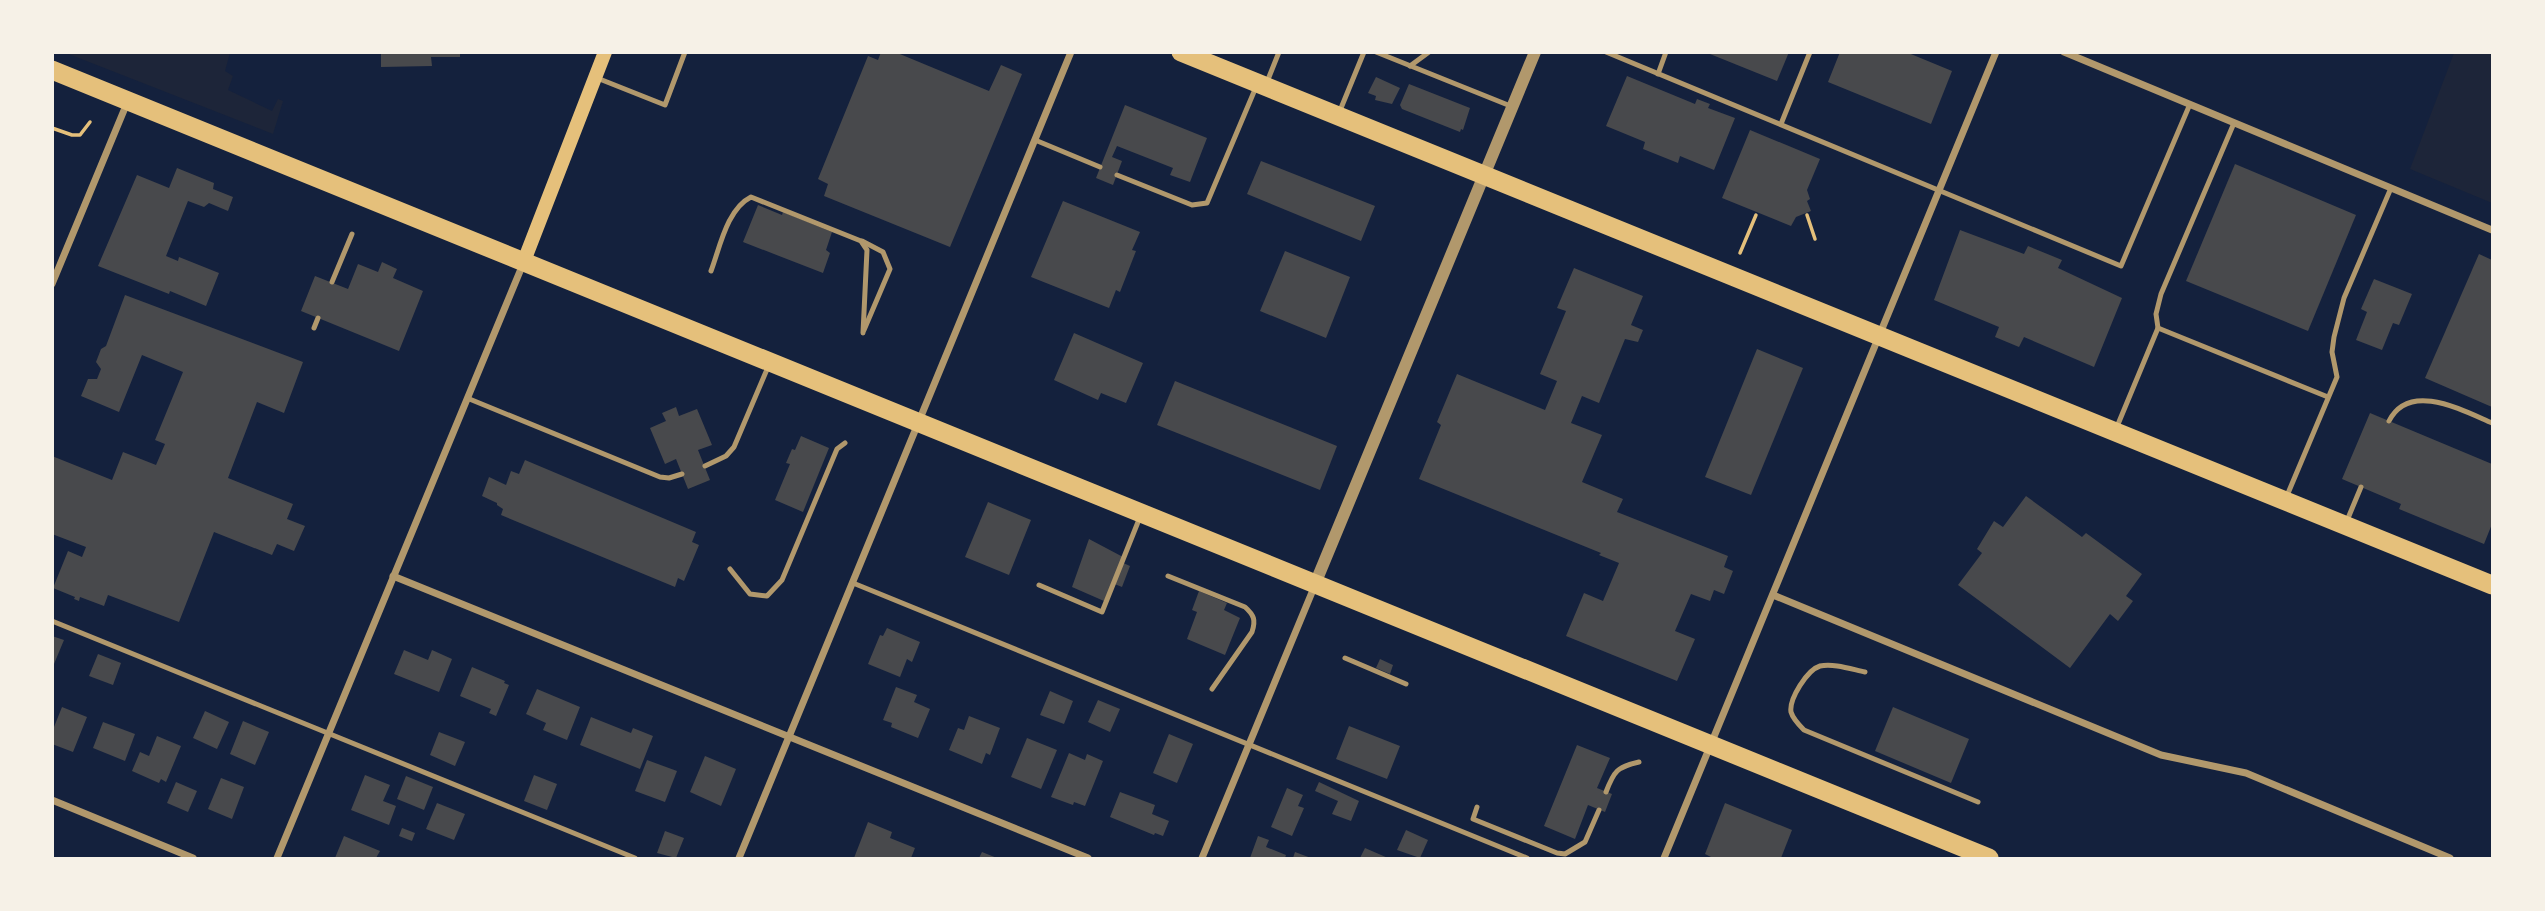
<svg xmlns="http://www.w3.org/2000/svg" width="2545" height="911" viewBox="0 0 2545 911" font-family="'Libre Baskerville',serif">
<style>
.green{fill:#1d2539}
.building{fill:#48494c}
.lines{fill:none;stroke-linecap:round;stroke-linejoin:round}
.path{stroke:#e5c07b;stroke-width:3.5}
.service{stroke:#b1986c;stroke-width:5}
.minor{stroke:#b1986c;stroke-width:7}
.tertiary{stroke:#b1986c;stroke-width:12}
.secondary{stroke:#e5c07b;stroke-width:14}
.trunk{stroke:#e5c07b;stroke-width:19}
</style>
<rect width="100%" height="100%" fill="#14213d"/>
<g class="green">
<path d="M 66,53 L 230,53 L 225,71 L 233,76 L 228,90 L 272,111 L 278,99 L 283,101 L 273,134 Z"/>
<path d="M 2454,53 L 2492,53 L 2492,203 L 2410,169 Z"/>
</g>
<g class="building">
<path d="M 381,52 L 460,52 L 460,57 L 431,57 L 432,66 L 381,67 Z"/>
<path d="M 881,52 L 895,52 L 989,91 L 1001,65 L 1022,74 L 950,247 L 824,196 L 828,184 L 818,179 L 868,56 L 878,60 Z"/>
<path d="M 1705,52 L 1789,52 L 1777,81 Z"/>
<path d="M 1840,52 L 1906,52 L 1952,71 L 1931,124 L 1828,82 Z"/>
<path d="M 1627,76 L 1695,104 L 1697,99 L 1710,104 L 1708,108 L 1735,118 L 1714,170 L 1680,156 L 1678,163 L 1643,149 L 1645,142 L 1606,126 Z"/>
<path d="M 1376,77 L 1400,88 L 1392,104 L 1375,100 L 1376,96 L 1368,93 Z"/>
<path d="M 1409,84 L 1470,108 L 1463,130 L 1461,129 L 1460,132 L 1402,109 L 1400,105 Z"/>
<path d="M 1125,105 L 1207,138 L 1190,182 L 1170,175 L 1173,168 L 1117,146 L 1112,157 L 1122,161 L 1113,185 L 1096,178 Z"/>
<path d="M 1750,130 L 1820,159 L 1807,190 L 1810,199 L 1807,201 L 1811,211 L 1796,217 L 1791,226 L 1722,198 Z"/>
<path d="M 1261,161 L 1375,206 L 1361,241 L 1247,194 Z"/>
<path d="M 2235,164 L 2356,215 L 2308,331 L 2186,281 Z"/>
<path d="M 177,168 L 214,183 L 213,189 L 233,197 L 228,211 L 209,203 L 204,207 L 188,201 L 166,256 L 178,261 L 179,257 L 219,273 L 206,306 L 170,291 L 169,294 L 98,266 L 137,175 L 169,188 Z"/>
<path d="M 1063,201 L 1140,232 L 1132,250 L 1136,251 L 1120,292 L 1116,290 L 1109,308 L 1031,277 Z"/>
<path d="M 758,205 L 782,215 L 783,212 L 832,232 L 826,250 L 830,253 L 823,273 L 743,242 Z"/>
<path d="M 1960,230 L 2024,254 L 2028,246 L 2062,260 L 2058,268 L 2122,298 L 2094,367 L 2024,337 L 2019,347 L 1995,337 L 1999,327 L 1934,300 Z"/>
<path d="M 1285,251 L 1350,277 L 1326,338 L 1260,311 Z"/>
<path d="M 2479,254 L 2492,260 L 2492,407 L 2425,378 Z"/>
<path d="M 382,262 L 397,269 L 393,278 L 423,291 L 399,351 L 301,311 L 315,276 L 348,289 L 358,264 L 378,272 Z"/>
<path d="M 1574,268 L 1643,296 L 1631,325 L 1643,330 L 1638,342 L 1625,339 L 1599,403 L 1582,396 L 1571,423 L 1602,435 L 1582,482 L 1623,499 L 1617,512 L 1728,556 L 1724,567 L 1733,571 L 1724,594 L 1714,590 L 1710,601 L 1691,594 L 1675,631 L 1695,639 L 1677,681 L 1566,636 L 1584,593 L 1603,601 L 1619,563 L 1599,555 L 1601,553 L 1419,479 L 1441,425 L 1437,422 L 1457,374 L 1545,410 L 1557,381 L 1540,374 L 1566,311 L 1557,308 Z"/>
<path d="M 2374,279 L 2412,294 L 2399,325 L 2393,323 L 2382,350 L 2356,340 L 2367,312 L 2361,309 Z"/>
<path d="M 125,295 L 303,362 L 284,413 L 257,402 L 228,478 L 293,504 L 287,519 L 305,526 L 294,551 L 277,544 L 272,555 L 214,532 L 179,622 L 108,595 L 104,606 L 80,597 L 79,601 L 74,599 L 75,597 L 53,588 L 68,551 L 82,557 L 86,547 L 52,534 L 52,456 L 112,480 L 123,452 L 156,465 L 165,444 L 155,440 L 183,372 L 142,355 L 119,412 L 81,396 L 88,379 L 97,379 L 101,369 L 96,362 L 101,349 L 106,346 Z"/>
<path d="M 1074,333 L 1143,363 L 1126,403 L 1101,393 L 1098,400 L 1054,380 Z"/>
<path d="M 1757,349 L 1803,368 L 1751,495 L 1705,477 Z"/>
<path d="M 1175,381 L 1337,446 L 1320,490 L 1157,425 Z"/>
<path d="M 676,407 L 679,416 L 697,409 L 712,445 L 698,450 L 710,480 L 688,489 L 676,459 L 665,464 L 650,428 L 666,421 L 662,413 Z"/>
<path d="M 2370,413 L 2492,464 L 2492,524 L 2484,544 L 2399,509 L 2401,504 L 2342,479 Z"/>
<path d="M 801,436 L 829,448 L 803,512 L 775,500 L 790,464 L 786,463 L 792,449 L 795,450 Z"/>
<path d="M 525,460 L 696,532 L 692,542 L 699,545 L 684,581 L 678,578 L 675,587 L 501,515 L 503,509 L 497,505 L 497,503 L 482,496 L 489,477 L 506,485 L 511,471 L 519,474 Z"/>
<path d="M 2026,496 L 2082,537 L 2086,533 L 2142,574 L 2126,596 L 2133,601 L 2118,621 L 2110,614 L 2070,668 L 1958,585 L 1982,553 L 1977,549 L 1994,521 L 2003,527 Z"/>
<path d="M 988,502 L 1031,520 L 1009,575 L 965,557 Z"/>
<path d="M 1089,539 L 1123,557 L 1121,562 L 1130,566 L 1122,587 L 1112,583 L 1104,601 L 1072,587 Z"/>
<path d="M 1199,591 L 1227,603 L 1224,610 L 1240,618 L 1225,655 L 1187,639 L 1197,612 L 1192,610 Z"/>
<path d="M 887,628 L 920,642 L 912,662 L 907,659 L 900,677 L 868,664 L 880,635 L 883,636 Z"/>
<path d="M 52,636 L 64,640 L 54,664 L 52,664 Z"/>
<path d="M 404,650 L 428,660 L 432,650 L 452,659 L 439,692 L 394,674 Z"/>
<path d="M 98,654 L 121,663 L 113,685 L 89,676 Z"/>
<path d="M 1380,659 L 1393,665 L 1390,674 L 1376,668 Z"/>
<path d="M 472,667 L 505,681 L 504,683 L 509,685 L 496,716 L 489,713 L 491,709 L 460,696 Z"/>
<path d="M 896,687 L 917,695 L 914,702 L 930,709 L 918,738 L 891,727 L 892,723 L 883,720 Z"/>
<path d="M 537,689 L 580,707 L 567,740 L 543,730 L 546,723 L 526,714 Z"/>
<path d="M 1050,691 L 1073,701 L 1064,724 L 1040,715 Z"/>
<path d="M 1098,700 L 1120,709 L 1110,732 L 1088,722 Z"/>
<path d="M 62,707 L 87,717 L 73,752 L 52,744 L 52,732 Z"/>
<path d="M 1893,707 L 1969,739 L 1951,783 L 1875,751 Z"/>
<path d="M 205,711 L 229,722 L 217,749 L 193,738 Z"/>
<path d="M 969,716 L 1000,728 L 990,755 L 986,753 L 982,764 L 949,750 L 958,728 L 964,730 Z"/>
<path d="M 591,717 L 631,733 L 633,728 L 653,736 L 640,769 L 580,745 Z"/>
<path d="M 243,721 L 269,732 L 255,765 L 230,754 Z"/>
<path d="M 103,722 L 135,734 L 125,761 L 93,748 Z"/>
<path d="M 1349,726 L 1400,746 L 1387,779 L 1336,759 Z"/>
<path d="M 439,732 L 465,742 L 455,766 L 430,755 Z"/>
<path d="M 1169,734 L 1193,744 L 1177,783 L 1153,773 Z"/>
<path d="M 157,736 L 181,746 L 166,782 L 161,779 L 159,783 L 132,771 L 140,752 L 149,756 Z"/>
<path d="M 1027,738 L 1057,750 L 1041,789 L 1011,777 Z"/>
<path d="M 1577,745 L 1610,758 L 1597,788 L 1612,794 L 1605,812 L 1588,805 L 1575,839 L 1544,826 Z"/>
<path d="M 1069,753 L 1085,760 L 1087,754 L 1103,761 L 1085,806 L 1074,802 L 1073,805 L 1051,797 Z"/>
<path d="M 705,756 L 736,769 L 721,806 L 690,792 Z"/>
<path d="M 647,760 L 677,771 L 665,802 L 635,791 Z"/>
<path d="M 365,775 L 390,785 L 383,801 L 396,806 L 389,825 L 351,810 Z"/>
<path d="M 534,775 L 557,784 L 547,810 L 524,801 Z"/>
<path d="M 406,776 L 433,787 L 424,810 L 397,799 Z"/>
<path d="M 221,778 L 244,787 L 232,819 L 208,809 Z"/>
<path d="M 176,782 L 197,791 L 188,812 L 167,803 Z"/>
<path d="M 1319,782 L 1359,801 L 1351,821 L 1332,814 L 1338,801 L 1315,791 Z"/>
<path d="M 1287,788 L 1303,795 L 1298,806 L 1304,808 L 1292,836 L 1271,827 Z"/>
<path d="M 1120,792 L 1155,805 L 1152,814 L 1169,821 L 1163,836 L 1155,833 L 1154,835 L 1110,817 Z"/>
<path d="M 437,803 L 465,814 L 454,840 L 426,829 Z"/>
<path d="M 1725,803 L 1792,830 L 1781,858 L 1713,858 L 1705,854 Z"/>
<path d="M 868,822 L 892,832 L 890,838 L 915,848 L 911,858 L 854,858 Z"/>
<path d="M 402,828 L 415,833 L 412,841 L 399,836 Z"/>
<path d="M 1406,830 L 1428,840 L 1420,858 L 1397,850 Z"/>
<path d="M 665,831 L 684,838 L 676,858 L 657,853 Z"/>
<path d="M 344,836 L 380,851 L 376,858 L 335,858 Z"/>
<path d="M 1258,836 L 1269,840 L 1266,847 L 1286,855 L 1285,858 L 1250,858 Z"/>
<path d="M 1365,848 L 1388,858 L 1360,858 Z"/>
<path d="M 982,852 L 997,858 L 979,858 Z"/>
<path d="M 1295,852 L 1311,858 L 1293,858 Z"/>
</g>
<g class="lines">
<g class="path">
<path d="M 52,128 L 72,135 L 80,135 L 90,122"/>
<path d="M 1807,215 L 1815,239"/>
<path d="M 1740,253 L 1756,215"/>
</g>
<g class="service">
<path d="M 1376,52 L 1513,107"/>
<path d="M 1606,52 L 2121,266 L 2190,104"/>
<path d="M 1410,66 L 1429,52"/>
<path d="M 1658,74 L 1666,52"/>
<path d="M 597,78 L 665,105 L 685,52"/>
<path d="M 1267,82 L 1279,52"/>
<path d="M 1339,113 L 1364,52"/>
<path d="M 1781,124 L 1810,52"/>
<path d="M 1035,140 L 1100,167"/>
<path d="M 1117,175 L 1192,205 L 1207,203 L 1256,87"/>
<path d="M 862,241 L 883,252 L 890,269 L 864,330"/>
<path d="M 711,271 C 720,247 727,209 751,197 L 861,241 L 867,250 L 863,333"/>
<path d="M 332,282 L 352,234"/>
<path d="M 314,328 L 318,318"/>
<path d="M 2158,328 L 2328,397"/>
<path d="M 467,398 L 660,477 L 669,478 L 682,474"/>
<path d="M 2389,421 C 2409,381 2462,410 2492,423"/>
<path d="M 2116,429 L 2158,328 L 2156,314 L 2161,294 L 2234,123"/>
<path d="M 705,466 L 726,456 L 734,447 L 768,367"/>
<path d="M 2286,498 L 2337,377 L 2332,352 L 2334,337 L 2344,298 L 2391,188"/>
<path d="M 2346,523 L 2361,487"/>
<path d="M 730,569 L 750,594 L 767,596 L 782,580 L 837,449 L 845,443"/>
<path d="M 1168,576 L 1245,607 C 1254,615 1256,620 1252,632 L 1212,689"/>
<path d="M 853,583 L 1527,858"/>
<path d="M 1039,585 L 1102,612 L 1140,517"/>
<path d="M 52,621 L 635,858"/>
<path d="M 1345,658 L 1406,684"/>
<path d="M 1865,672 C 1851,669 1833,663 1820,666 C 1807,670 1789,699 1791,712 C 1793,719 1799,725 1804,730 L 1978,802"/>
<path d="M 1606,792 C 1614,771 1617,767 1639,762"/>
<path d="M 1477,807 L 1473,819 L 1557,853 L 1565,854 L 1585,842 L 1599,810"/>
</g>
<g class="minor">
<path d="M 2064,52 L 2492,230"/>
<path d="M 52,284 L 127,103"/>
<path d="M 393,576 L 1088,858"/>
<path d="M 1773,595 L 2161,755 L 2246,773 L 2450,858"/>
<path d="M 52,800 L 193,858"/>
<path d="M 277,858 L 523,264"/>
<path d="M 739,858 L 1071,52"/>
<path d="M 1202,858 L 1315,585"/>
<path d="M 1664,858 L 1996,52"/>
</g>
<path class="tertiary" d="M 1315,584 L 1535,52"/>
<path class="secondary" d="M 524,261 L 605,52"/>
<g class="trunk">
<path d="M 1181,52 L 2492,585"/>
<path d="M 52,70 L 1989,858"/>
</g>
</g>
<rect width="2545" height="911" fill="none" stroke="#f6f1e7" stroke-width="108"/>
</svg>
